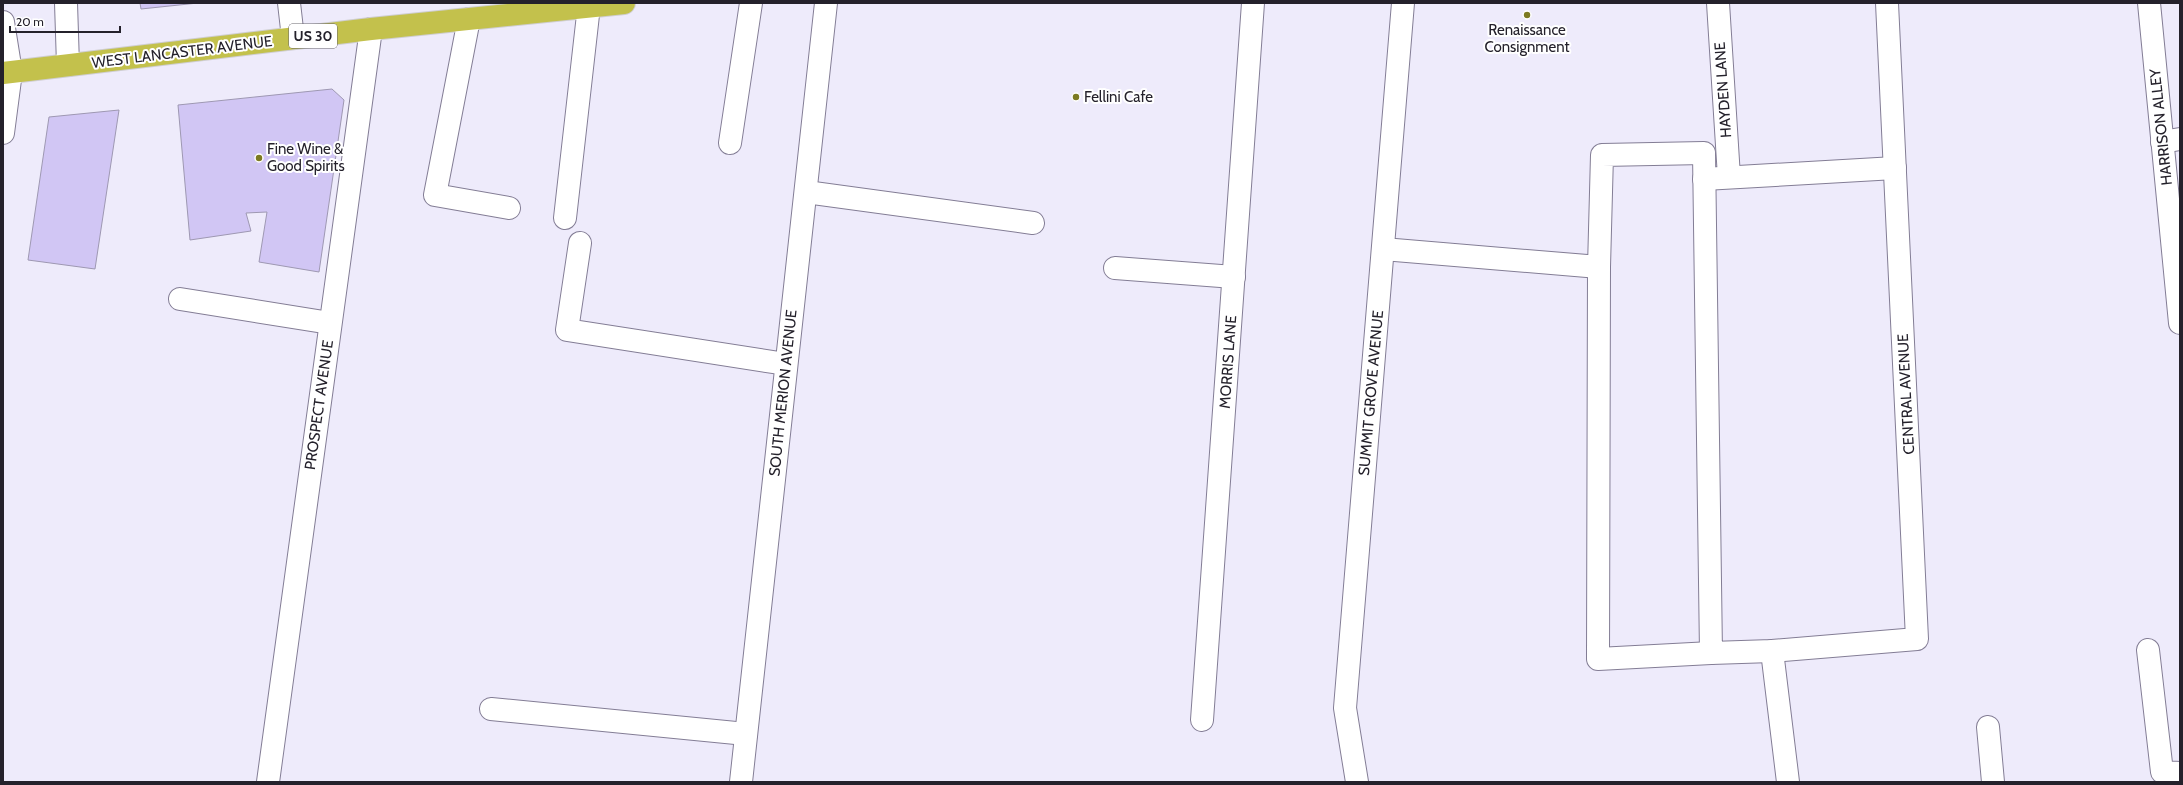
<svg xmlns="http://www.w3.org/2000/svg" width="2183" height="785" viewBox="0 0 2183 785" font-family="Cabin,sans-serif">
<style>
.building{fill:#d1c6f4;stroke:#9e98b2}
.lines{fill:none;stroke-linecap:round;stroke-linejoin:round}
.minor-casing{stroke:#837d95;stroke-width:24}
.highway-casing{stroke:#cfced0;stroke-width:24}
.minor{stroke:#fff;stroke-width:22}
.highway{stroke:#c3c14c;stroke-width:22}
.poi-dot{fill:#7c7a21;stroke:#fff;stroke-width:1.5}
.labels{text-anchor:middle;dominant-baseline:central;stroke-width:4;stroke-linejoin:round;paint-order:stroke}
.shield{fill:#fff;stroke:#66646b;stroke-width:1}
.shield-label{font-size:14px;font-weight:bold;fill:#24212b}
.poi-label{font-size:15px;fill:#24212b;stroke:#fff;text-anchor:start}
.street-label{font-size:15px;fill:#24212b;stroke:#fff}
</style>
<rect width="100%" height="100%" fill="#eeebfb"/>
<g class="building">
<path d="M 140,3 L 198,3 L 141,9 Z"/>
<path d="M 332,89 L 344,100 L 319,272 L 259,262 L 267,212 L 246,213 L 251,231 L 190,240 L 178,105 Z"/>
<path d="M 119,110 L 95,269 L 28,260 L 49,117 Z"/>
</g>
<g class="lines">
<defs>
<g id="minor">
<path d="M 66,3 L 68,65"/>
<path d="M 289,3 L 293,38"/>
<path d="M 1718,3 L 1729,177"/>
<path d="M 2149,3 L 2180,323"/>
<path d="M 469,19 L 435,195 L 509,208"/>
<path d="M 3,22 L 11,72 L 3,133"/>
<path d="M 2162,142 L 2180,139"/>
<path d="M 730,143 L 751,3"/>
<path d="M 1704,179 L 1895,168"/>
<path d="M 806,192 L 1033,223"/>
<path d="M 565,218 L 589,6"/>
<path d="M 580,243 L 567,330 L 786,364"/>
<path d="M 1383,249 L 1599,267 L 1602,155 L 1704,153 L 1711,653 L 1772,651 L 1917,639 L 1887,3"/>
<path d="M 1599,267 L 1598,659 L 1711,653"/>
<path d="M 1115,268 L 1234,277"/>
<path d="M 180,299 L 330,323"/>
<path d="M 2148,650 L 2162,772 L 2180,773"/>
<path d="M 1772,651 L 1788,782"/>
<path d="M 491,709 L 746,734"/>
<path d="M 1202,720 L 1253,3"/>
<path d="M 1988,727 L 1993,782"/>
<path d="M 268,782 L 371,29"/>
<path d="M 741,782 L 826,3"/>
<path d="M 1357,782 L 1345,708 L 1403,3"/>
</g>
<path id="highway" d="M 3,73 L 371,29 L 624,3"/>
</defs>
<use href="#minor" class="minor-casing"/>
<use href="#highway" class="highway-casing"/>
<use href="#minor" class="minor"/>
<use href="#highway" class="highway"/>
</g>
<g class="poi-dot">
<circle cx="1527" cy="15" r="4"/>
<circle cx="1076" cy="97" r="4"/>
<circle cx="259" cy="158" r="4"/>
</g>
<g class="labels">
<rect class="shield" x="289" y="24" width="48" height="24" rx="3"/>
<g class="shield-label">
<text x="313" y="36">US 30</text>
</g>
<g class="poi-label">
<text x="1527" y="30" text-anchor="middle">Renaissance<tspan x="1527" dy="17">Consignment</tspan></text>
<text x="1084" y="97">Fellini Cafe</text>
<text x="267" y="149">Fine Wine &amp;<tspan x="267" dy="17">Good Spirits</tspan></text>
</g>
<g class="street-label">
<text transform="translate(182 52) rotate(-7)">WEST LANCASTER AVENUE</text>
<text transform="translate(1723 90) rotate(-94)">HAYDEN LANE</text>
<text transform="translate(2161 127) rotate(-96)">HARRISON ALLEY</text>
<text transform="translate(1228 362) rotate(-86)">MORRIS LANE</text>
<text transform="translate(783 393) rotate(-84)">SOUTH MERION AVENUE</text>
<text transform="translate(1371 393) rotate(-85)">SUMMIT GROVE AVENUE</text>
<text transform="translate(1906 394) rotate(-93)">CENTRAL AVENUE</text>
<text transform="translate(319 405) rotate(-82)">PROSPECT AVENUE</text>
</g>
</g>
<rect width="2183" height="785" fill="none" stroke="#24212b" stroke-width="8"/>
<path d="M10 26v6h110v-6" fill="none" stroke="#24212b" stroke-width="2"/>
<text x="16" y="26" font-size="12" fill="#24212b" stroke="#ffffff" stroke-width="3" paint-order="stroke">20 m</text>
</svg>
